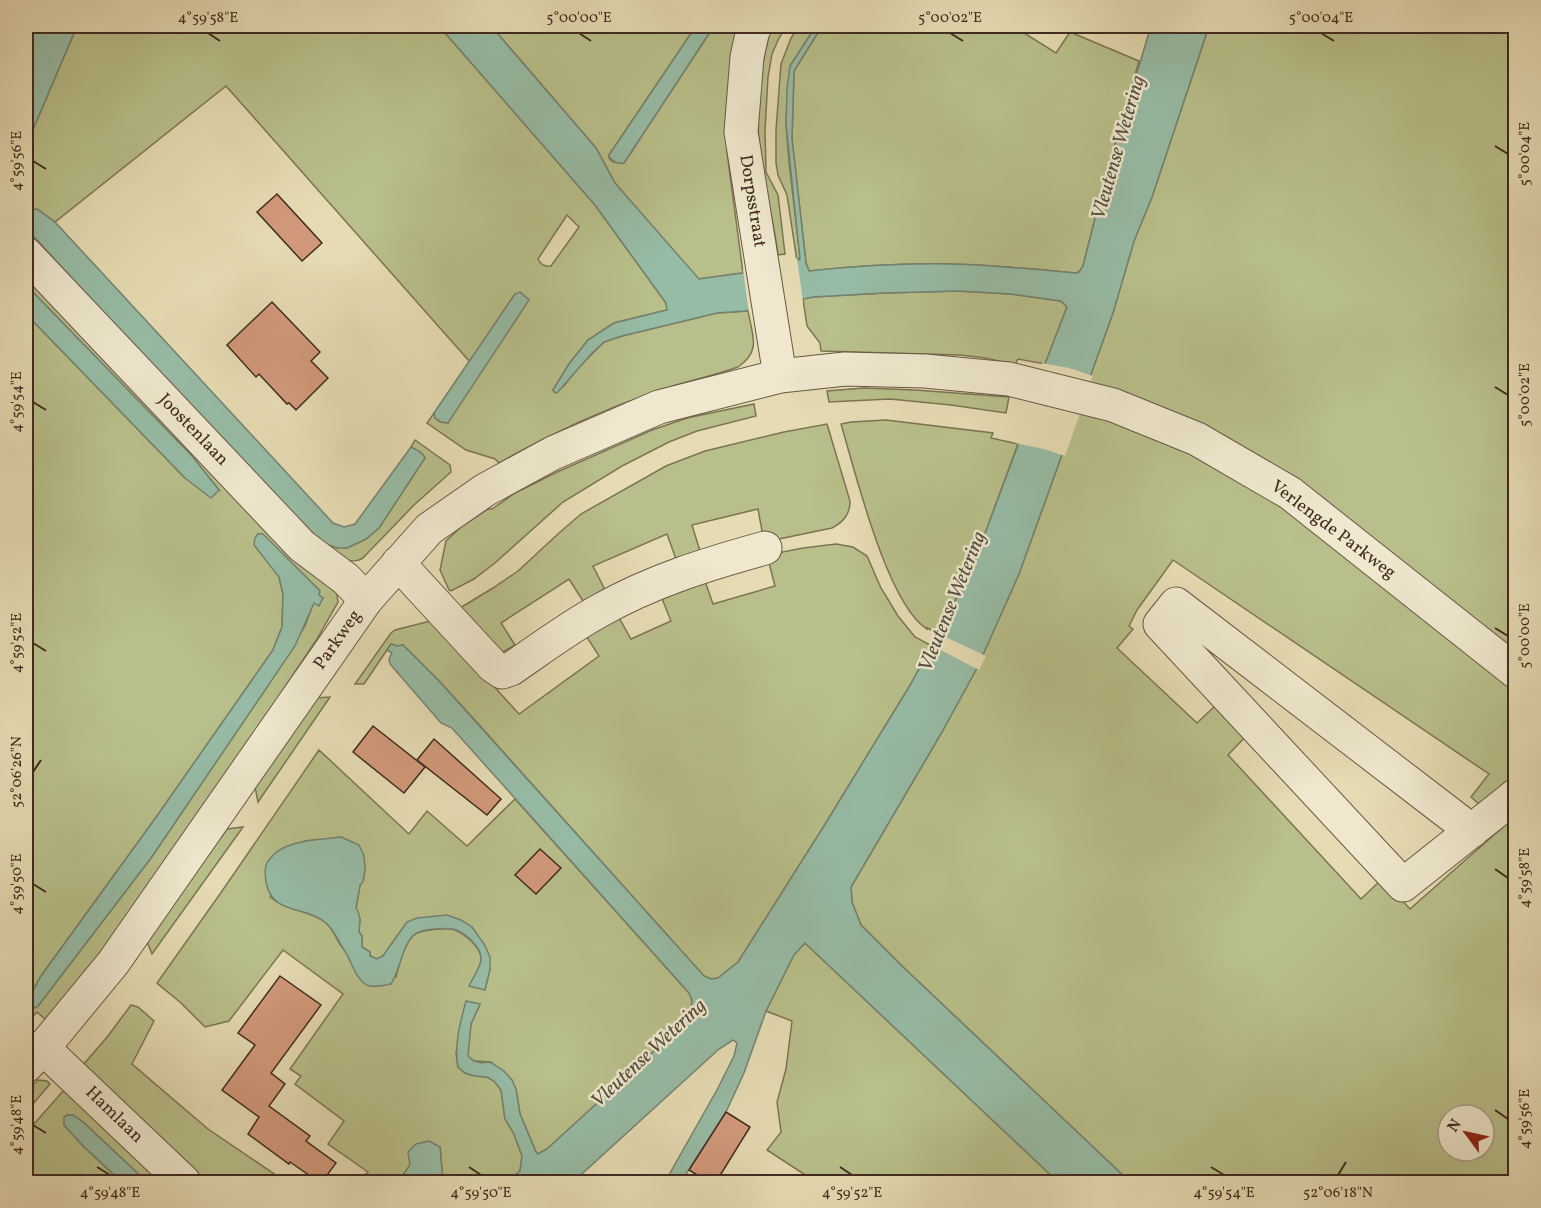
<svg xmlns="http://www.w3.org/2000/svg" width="1541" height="1208" viewBox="0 0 1541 1208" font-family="Vollkorn,serif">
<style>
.green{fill:#b8bf8a;stroke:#7c7454;stroke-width:1.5;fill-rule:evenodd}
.water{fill:#97bca6;stroke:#748270;stroke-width:1.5}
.pier{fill:#e6dbb3}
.building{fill:#d1997a;stroke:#402a1f;stroke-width:1.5}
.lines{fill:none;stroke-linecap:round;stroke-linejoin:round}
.minor-casing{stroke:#6a5644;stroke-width:35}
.minor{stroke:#efe8ce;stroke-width:33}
.ticks{fill:none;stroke:#402a1f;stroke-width:2}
.labels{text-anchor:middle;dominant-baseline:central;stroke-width:5;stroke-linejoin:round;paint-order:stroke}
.street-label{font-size:18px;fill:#402a1f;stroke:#efe8ce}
.water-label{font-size:20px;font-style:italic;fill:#564e41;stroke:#efe8ce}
.neatline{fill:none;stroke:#402a1f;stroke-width:2}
.ticks-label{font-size:15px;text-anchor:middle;fill:#402a1f}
</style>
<rect width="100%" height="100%" fill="#e6dbb3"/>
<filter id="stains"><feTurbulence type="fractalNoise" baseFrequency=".00333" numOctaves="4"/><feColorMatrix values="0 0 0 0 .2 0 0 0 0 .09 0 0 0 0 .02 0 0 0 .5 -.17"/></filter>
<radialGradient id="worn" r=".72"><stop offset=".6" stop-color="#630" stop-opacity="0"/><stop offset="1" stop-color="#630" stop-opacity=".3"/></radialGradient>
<g class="green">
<path d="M 77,26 L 439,26 L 595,205 L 666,303 L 667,310 L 614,323 L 588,340 L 569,364 L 553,390 L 554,392 L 564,386 L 576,370 L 604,342 L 622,336 L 717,313 L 748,311 C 752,335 762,351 738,367 C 710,377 682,382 654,392 C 600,411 548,435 499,463 L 495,459 L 466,450 L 427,423 L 434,413 L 435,418 L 440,422 L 448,423 L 515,294 L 470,362 L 226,86 L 55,222 L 37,209 L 26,214 L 26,146 ZM 567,215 L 579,227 L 551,266 C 545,267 541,265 538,259 Z"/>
<path d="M 491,26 L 696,26 L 609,155 L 609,158 L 613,162 L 624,163 L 714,26 L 737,26 L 727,127 L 727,152 L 743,273 L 698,279 L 695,277 L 615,183 L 596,148 Z"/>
<path d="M 772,26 L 787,26 L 779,38 L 772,54 L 768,77 L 765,130 L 766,172 L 778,195 L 785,254 L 778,255 C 776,239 773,224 770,209 C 767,197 764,185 762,173 C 755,127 758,69 772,26 Z"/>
<path d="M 799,26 L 816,26 L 790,66 L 786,124 L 789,162 L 800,257 L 797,261 L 787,195 L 778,175 L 776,163 L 776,130 L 781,64 L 791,38 Z"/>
<path d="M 822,26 L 1013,26 L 1056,53 L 1070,32 L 1139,61 L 1106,175 L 1083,266 L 1079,272 L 1075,273 C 1034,269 993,265 951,264 C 904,263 856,266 809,271 L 806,263 L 792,139 L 794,71 Z"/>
<path d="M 1209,26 L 1515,26 L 1515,1182 L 1130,1182 L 902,966 L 861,925 L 852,902 L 851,887 L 942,732 L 977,668 L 1019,574 L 1113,313 L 1134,241 L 1152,197 ZM 1173,560 L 1489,774 L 1471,797 L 1504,826 L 1410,909 L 1382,879 L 1361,899 L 1228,755 L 1247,735 L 1216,705 L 1197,723 L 1117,648 L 1133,629 L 1129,626 L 1137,610 ZM 1448,1115 L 1484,1115 L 1484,1151 L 1448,1151 Z"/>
<path d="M 26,228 L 228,450 L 303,528 L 320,543 L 338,548 L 347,548 L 366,539 L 379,528 L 425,458 C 422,452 417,450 411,447 L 415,440 L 450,465 L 451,472 L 414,505 L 363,558 C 358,561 355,561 349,561 C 330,562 320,552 306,540 L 26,245 Z"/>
<path d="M 26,267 L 336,588 L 338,602 L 317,639 L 173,855 L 102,950 L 46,1020 L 37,1012 L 26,1024 L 26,314 L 185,478 L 219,490 L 192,456 L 26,285 ZM 258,534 L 263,535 L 319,590 L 319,595 L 323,598 L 314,602 L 305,626 L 267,687 L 151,858 L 38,1006 L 27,1001 L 41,976 L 157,816 L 273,650 L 282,627 L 283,594 L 279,577 Z"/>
<path d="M 958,291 L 1011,294 L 1061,301 L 1067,307 L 1045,364 L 1018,359 L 1015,365 L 986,358 L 960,355 L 821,351 L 820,343 L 807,326 L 803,299 L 813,297 L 884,293 Z"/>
<path d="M 864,388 L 915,390 L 1009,397 L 1006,413 L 951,405 L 890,399 L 829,402 L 827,391 Z"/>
<path d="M 754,404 L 756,416 L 697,431 L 669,442 L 622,466 L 563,502 L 495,563 L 474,579 L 451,591 L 449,590 L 440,570 L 446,541 L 461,527 L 488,509 L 492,509 L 515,493 L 557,472 L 652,430 L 687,418 Z"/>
<path d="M 886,420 L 993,433 L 991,438 L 1018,444 L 973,566 L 938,633 L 927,628 L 927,629 C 887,604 855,471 841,424 L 851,422 Z"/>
<path d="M 827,424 L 850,501 C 850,515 843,522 832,528 L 764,542 L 758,509 L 692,525 L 700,551 L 676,559 L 667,534 L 593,566 L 605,590 L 583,601 L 569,579 L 501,623 L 515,645 L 501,653 L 460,608 L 493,588 L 518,571 L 559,533 L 581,514 L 666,466 L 705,451 L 784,432 Z"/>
<path d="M 836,544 L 853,547 L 867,556 L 881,588 L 898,616 L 915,637 L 932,646 L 909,687 L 824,826 L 738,962 L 718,978 L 711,979 L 704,976 L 463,707 L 440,682 L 403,645 L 397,646 L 391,644 L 364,684 L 355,684 L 391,633 L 395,630 L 434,620 L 519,714 L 599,656 L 585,634 L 618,616 L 631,639 L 671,621 L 661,596 L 705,581 L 713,604 L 775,586 L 767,555 L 803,548 Z"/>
<path d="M 330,697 L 258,802 L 255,787 L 315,698 Z"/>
<path d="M 319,750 L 409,834 L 427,811 L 467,846 L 515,799 L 689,993 L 692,1000 L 691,1008 L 687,1017 L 650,1055 L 547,1149 L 538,1154 L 536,1152 L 520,1114 L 516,1089 L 491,1062 L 474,1061 L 467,1056 L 471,1024 L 480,1004 L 467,1002 L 456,1053 L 458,1067 L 465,1073 L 475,1076 L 487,1077 L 494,1081 L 501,1090 L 505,1119 L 514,1134 L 522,1156 L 520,1171 L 506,1182 L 445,1182 L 443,1181 L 440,1147 L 410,1165 L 398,1182 L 356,1182 L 368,1172 L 328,1144 L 344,1121 L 295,1084 L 301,1076 L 290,1069 L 343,994 L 283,950 L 229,1021 L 205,1027 L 181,1003 L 157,983 L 220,894 ZM 315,840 L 365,869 L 363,881 L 360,885 L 356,909 L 360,919 L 359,932 L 362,936 L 362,947 L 370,952 L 370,956 L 377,959 L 383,956 L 407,922 L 472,927 L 490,969 L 485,989 L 470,986 C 473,979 480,967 481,960 C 482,948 465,934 455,930 C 448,927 419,930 414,935 C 404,944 399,964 396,977 L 345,951 C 337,943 335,931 326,923 C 311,910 286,911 270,897 L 304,841 Z"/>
<path d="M 243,827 L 152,954 L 146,939 L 227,829 Z"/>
<path d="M 805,943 L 1058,1182 L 816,1182 L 767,1150 L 781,1132 L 777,1102 L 786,1069 L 792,1021 L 766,1011 L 794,954 Z"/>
<path d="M 131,1005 L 138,1007 L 154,1021 L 132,1064 L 208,1129 L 286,1182 L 194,1182 L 83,1065 L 108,1036 Z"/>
<path d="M 38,1080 L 47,1081 L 50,1084 L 26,1112 L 26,1091 Z"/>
<path d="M 64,1090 L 174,1182 L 147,1182 L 83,1122 L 73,1115 L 68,1115 L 64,1125 L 84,1147 L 122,1182 L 26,1182 L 26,1133 Z"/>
</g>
<g class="water">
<path d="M 32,26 L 77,26 L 26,146 L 26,39 Z"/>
<path d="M 439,26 L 491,26 L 596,148 L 615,183 L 699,279 L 785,267 L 800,259 L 786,124 L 787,89 L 790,66 L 816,26 L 822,26 L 794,71 L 792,139 L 806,263 L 809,271 C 856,266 904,263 951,264 C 992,265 1034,269 1075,273 L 1079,272 L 1083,266 L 1106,175 L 1151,26 L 1209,26 L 1152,197 L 1134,241 L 1113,313 L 1019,574 L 977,668 L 942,732 L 851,887 L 852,902 L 861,925 L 902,966 L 1130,1182 L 1058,1182 L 805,943 L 794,955 L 766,1011 L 744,1073 L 726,1112 L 681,1182 L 665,1182 L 718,1088 L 734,1056 L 737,1043 L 733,1040 L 719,1049 L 573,1182 L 506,1182 L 520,1171 L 522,1156 L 514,1134 L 505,1119 L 501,1090 L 494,1081 L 487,1077 L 475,1076 L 465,1073 L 458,1067 C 454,1045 460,1023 466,1001 L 480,1004 L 471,1024 L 468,1056 L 474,1061 L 482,1063 L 490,1062 L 504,1071 L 512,1080 L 516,1089 L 520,1114 L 536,1152 L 538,1154 L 547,1149 L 650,1055 L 687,1017 L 691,1008 L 692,1000 L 689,993 L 452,728 L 441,723 L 390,664 L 389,659 L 392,653 L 387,650 L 391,644 L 397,646 L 403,645 L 440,682 L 704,976 L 711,979 L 718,978 L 738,962 L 824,826 L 909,687 L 932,646 L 973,566 L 1018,445 L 1045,364 L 1067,307 L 1061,301 L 1011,294 L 958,291 L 884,293 L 813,297 L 745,311 L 717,313 L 622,336 L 604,342 L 591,354 L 557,393 L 554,392 L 553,390 L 569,364 L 588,340 L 614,323 L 667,310 L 666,303 L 595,205 Z"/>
<path d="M 696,26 L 714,26 L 624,163 C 618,165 613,161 609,157 L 609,155 Z"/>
<path d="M 37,209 L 55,222 L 333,523 L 344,527 L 355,524 L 411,447 C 417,450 422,452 425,458 L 379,528 L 366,539 L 347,548 L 338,548 L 320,543 L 228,450 L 26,228 L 26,214 L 29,210 Z"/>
<path d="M 26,285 L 192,456 L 219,490 L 211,498 L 185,478 L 26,314 Z"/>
<path d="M 520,292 L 529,300 L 448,423 L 441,422 L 435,418 L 434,413 L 515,294 Z"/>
<path d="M 258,534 L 263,534 L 320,591 L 319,595 L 323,598 L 319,606 L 314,603 L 295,646 L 151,858 L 38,1006 L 35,1008 L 27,1001 L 41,976 L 157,816 L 273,650 L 282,627 L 283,594 L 279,577 L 254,545 L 255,538 Z"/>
<path d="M 341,837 L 359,845 L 364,856 L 365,869 L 363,882 L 360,885 L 356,908 L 358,911 L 360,919 L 359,932 L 362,936 L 362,947 L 370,952 L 370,956 L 377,959 L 383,956 L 407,922 L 417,918 L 447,915 L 461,920 L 472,927 L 484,944 L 490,957 L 490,969 L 485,990 L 469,986 C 472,980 480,967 481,961 C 483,948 466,934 456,930 C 449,927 421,929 415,934 C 402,944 400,971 391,984 C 384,985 372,989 365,984 C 355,977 352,963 346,953 C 340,944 336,934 329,926 C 309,904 272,917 266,882 C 265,874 264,866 269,860 C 283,839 319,840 341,837 Z"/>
<path d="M 68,1115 L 73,1115 L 83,1122 L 147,1182 L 122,1182 L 84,1147 L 64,1125 L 64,1117 Z"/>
<path d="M 429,1141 L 440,1147 L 443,1181 L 445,1182 L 398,1182 L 410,1165 L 408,1152 L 416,1144 Z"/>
</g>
<g class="pier">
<path d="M 797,258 L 803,302 L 749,313 L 743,270 L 785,264 Z"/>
<path d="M 1042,363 L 1069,368 L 1093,376 L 1065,456 L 1044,449 L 1015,443 Z"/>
<path d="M 935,632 L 986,656 L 979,670 L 929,644 Z"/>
</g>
<g class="building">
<path d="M 277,194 L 322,243 L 302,261 L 257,212 Z"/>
<path d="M 272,302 L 320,352 L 311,361 L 328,378 L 296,410 L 289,403 L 287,404 L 259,374 L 256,377 L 227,345 Z"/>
<path d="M 373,726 L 425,767 L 404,793 L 353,752 Z"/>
<path d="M 434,739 L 501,799 L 487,815 L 417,760 Z"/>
<path d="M 540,849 L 561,868 L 536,894 L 515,875 Z"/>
<path d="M 280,976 L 321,1005 L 271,1073 L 285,1084 L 269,1106 L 310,1136 L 306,1141 L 336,1163 L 322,1182 L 319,1182 L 290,1162 L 289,1164 L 248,1134 L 259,1117 L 222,1090 L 255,1045 L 238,1033 Z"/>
<path d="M 726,1112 L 750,1127 L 716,1182 L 709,1182 L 689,1170 Z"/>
</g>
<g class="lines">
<defs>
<g id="minor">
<path d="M 755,26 L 752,34 L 747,57 L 741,132 L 780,376"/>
<path d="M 26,254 L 302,546 L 346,579 L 366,600"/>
<path d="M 398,563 L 493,666 L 502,672 L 511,669 C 540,649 568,628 599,611 C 652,581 707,564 765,548"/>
<path d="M 1472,831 L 1176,604 L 1160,624 L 1403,885 L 1510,800 L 1516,795"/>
<path d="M 43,1048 L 184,1182"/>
<path d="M 26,1066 L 43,1048 L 113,963 L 366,600 L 429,529 L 485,490 L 553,453 L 659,407 L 780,376 L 845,369 L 925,371 L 1009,379 L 1113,405 L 1197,439 L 1290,493 L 1516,672"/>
</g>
</defs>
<use href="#minor" class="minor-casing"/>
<use href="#minor" class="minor"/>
</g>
<path class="ticks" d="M 208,33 L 220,41M 579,33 L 591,41M 950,33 L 963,41M 1321,33 L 1334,41M 1495,146 L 1508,154M 33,161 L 46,169M 1495,387 L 1508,395M 33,402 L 46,410M 1495,628 L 1508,636M 33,643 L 46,651M 33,772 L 41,760M 1495,869 L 1508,878M 33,884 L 46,892M 1495,1110 L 1508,1119M 33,1125 L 46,1133M 97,1167 L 110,1175M 469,1167 L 481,1175M 840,1167 L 852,1175M 1211,1167 L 1224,1175M 1338,1175 L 1346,1162"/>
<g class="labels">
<g class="street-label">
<text transform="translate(752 201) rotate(81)">Dorpsstraat</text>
<text transform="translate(193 430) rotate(46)">Joostenlaan</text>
<text transform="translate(1333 530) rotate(37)">Verlengde Parkweg</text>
<text transform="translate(338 640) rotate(-55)">Parkweg</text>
<text transform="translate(114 1115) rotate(44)">Hamlaan</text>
</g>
<g class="water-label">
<text transform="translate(1119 148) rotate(-74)">Vleutense Wetering</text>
<text transform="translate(953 602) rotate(-68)">Vleutense Wetering</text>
<text transform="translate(649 1054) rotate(-43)">Vleutense Wetering</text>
</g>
</g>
<rect width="1541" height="1208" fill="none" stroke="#e6dbb3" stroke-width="66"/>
<g transform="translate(1466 1133) rotate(303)"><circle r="28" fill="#efe8ce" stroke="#a99c88" stroke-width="1.5"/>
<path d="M0-4.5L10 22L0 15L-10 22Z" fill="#8f2418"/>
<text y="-9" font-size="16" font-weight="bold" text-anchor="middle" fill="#402a1f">N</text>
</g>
<rect x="33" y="33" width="1475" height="1142" class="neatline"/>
<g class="ticks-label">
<text x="208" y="22">4°59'58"E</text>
<text x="579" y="22">5°00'00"E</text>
<text x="950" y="22">5°00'02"E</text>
<text x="1321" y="22">5°00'04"E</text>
<text transform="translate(1524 154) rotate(-90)" y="5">5°00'04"E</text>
<text transform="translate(16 161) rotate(-90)" y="5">4°59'56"E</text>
<text transform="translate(1524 395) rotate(-90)" y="5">5°00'02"E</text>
<text transform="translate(16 402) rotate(-90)" y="5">4°59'54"E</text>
<text transform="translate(1524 636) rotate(-90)" y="5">5°00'00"E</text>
<text transform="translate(16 643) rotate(-90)" y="5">4°59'52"E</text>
<text transform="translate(16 772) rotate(-90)" y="5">52°06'26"N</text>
<text transform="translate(1524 878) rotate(-90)" y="5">4°59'58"E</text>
<text transform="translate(16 884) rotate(-90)" y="5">4°59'50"E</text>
<text transform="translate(1524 1119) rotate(-90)" y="5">4°59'56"E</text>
<text transform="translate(16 1125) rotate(-90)" y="5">4°59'48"E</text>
<text x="110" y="1197">4°59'48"E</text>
<text x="481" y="1197">4°59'50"E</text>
<text x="852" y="1197">4°59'52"E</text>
<text x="1224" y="1197">4°59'54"E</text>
<text x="1338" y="1197">52°06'18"N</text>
</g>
<rect width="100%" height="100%" filter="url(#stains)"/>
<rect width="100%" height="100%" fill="url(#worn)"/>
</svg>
